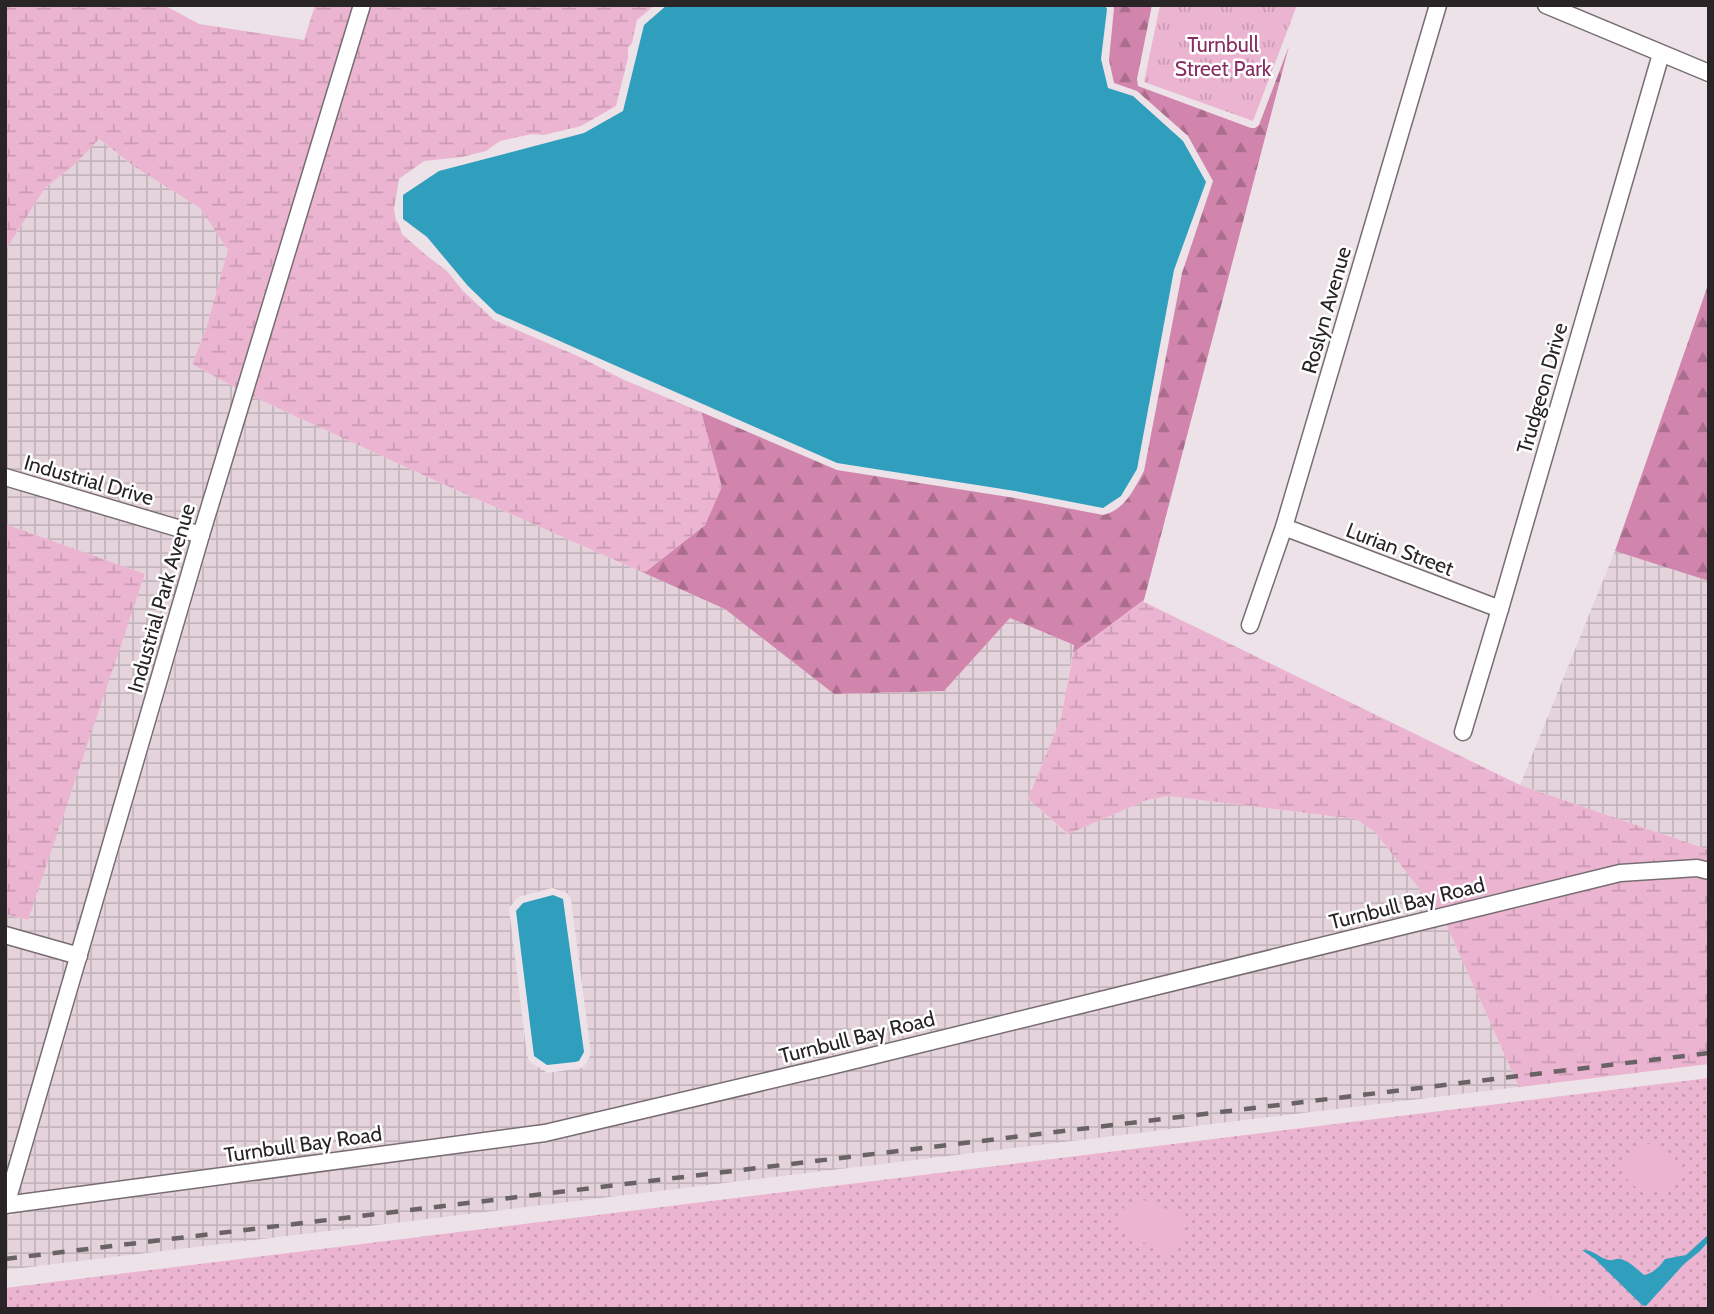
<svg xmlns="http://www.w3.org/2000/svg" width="1714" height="1314" viewBox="0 0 1714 1314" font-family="Cabin,sans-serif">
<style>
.industrial{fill:url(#industrial-grid);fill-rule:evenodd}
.grass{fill:url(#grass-dots)}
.forest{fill:url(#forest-firs)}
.wetland{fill:url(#wetland-marsh)}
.park{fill:url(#park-tufts)}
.pitch{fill:#ebb4d0}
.water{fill:#2f9fbd}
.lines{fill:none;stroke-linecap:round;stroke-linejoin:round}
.minor-casing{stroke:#776d72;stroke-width:19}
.minor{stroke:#fff;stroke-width:16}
.rail{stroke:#6a6366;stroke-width:4.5;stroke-dasharray:12 12;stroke-linecap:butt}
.labels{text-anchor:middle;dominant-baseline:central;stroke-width:5;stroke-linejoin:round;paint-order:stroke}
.park-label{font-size:21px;fill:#872e63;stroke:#fff}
.street-label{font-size:21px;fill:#292527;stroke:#fff}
</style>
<defs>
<pattern id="industrial-grid" width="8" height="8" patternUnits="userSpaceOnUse" patternTransform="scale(1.75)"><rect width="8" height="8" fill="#e5d3db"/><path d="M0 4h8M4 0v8" fill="none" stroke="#c4b5bc"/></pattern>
<pattern id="grass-dots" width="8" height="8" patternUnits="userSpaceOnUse" patternTransform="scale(1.75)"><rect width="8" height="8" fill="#ebb4d0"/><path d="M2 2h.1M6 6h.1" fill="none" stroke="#ca9bb3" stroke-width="1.8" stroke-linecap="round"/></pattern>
<pattern id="forest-firs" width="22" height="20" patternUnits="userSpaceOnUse" patternTransform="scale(1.75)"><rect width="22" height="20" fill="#d185ad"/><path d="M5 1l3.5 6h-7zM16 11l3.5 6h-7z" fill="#aa6d8d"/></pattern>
<pattern id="wetland-marsh" width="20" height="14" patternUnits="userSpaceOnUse" patternTransform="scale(1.75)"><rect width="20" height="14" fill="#ebb4d0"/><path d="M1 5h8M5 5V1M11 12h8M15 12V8" fill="none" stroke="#ca9bb3"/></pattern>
<pattern id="park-tufts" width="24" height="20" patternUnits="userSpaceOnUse" patternTransform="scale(1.75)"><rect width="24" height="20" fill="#ebb4d0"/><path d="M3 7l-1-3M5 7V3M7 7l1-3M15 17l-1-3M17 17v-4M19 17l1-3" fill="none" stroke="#ca9bb3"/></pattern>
</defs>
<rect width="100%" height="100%" fill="#ede2e7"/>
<g class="industrial">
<path d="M 98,139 L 135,167 L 200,208 L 228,250 L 206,329 L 192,364 L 236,388 L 195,524 L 5,469 L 5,251 L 45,188 L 73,166 Z"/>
<path d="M 252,396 L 434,480 L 725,609 L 834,694 L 944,691 L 1010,618 L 1074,645 L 1061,718 L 1028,799 L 1067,834 L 1147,800 L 1168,796 L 1356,819 L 1375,832 L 1435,909 L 832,1056 L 543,1125 L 19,1195 ZM 552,888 L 567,893 L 571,899 L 591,1054 L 585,1065 L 582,1068 L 548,1073 L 530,1062 L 527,1056 L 509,908 L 518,897 Z"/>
<path d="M 5,486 L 190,540 L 73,945 L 5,927 L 5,914 L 27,920 L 145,574 L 5,524 Z"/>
<path d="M 1615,551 L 1709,581 L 1709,850 L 1520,785 Z"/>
<path d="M 1446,924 L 1519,1087 L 5,1270 L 5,1214 L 12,1216 L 13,1213 L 547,1142 L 838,1073 Z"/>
<path d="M 5,944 L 68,961 L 5,1178 Z"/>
</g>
<path class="grass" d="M 1709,1078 L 1709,1309 L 5,1309 L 5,1288 Z"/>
<g class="forest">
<path d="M 1112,5 L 1152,5 L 1137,79 L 1138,86 L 1251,128 L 1255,128 L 1259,125 L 1289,46 L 1144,600 L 1073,653 L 1074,645 L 1010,618 L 944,691 L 834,694 L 725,609 L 644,573 L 705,525 L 721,487 L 701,412 L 837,470 L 1015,498 L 1103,515 C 1125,510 1134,489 1144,471 L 1182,273 L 1213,181 L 1188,136 L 1137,91 L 1114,83 L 1109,60 L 1114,8 Z"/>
<path d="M 1709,282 L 1709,581 L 1615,551 Z"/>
</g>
<g class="wetland">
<path d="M 5,5 L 164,5 L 199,24 L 304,40 L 315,5 L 353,5 L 236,388 L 192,364 L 206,329 L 228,250 L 200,208 L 135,167 L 99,139 L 73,166 L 45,188 L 5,251 Z"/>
<path d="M 371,5 L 655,5 L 637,20 L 632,43 L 628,48 L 628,58 L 616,106 L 581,126 L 544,135 L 532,134 L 500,141 L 486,151 L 462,157 L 424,161 L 399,179 L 394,209 L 396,220 L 399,225 L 402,234 L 427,256 L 447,271 L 463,291 L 494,320 L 582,358 L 622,379 L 701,412 L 722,487 L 705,525 L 644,573 L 434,480 L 252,396 Z"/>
<path d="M 5,524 L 145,574 L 28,920 L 5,914 Z"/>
<path d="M 1144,600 L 1144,602 L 1520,785 L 1709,850 L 1709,862 L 1695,860 L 1618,864 L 1435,909 L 1375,832 L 1356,819 L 1168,796 L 1147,800 L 1068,834 L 1028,799 L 1061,718 L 1073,653 Z"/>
<path d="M 1697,877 L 1709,879 L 1709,1064 L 1519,1087 L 1446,924 L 1622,881 Z"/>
</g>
<path class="park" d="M 1160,5 L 1297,5 L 1253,121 L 1144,82 Z"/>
<g class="pitch">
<path d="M 1652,1144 C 1676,1148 1695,1186 1662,1191 C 1616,1197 1609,1146 1652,1144 Z"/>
<path d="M 1143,1200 C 1155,1204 1173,1209 1181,1220 C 1190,1233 1177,1252 1162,1251 C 1155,1250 1149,1244 1143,1242 C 1131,1237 1123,1237 1117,1224 C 1119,1210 1128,1200 1143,1200 Z"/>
<path d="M 1538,1295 C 1550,1296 1558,1300 1565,1309 L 1510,1309 L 1518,1302 Z"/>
</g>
<g class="water">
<path d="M 667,5 L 1105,5 L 1107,9 L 1101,59 L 1108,88 L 1133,96 L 1183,141 L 1206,182 L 1174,270 L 1137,469 L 1121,496 L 1103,508 L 1015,491 L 837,463 L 496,313 L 468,286 L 427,237 L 403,219 L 403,195 L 439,171 L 584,133 L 623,111 L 644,25 Z"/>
<path d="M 553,895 L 563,899 L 584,1052 L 579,1061 L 575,1062 L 547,1065 L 534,1056 L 516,911 L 523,903 Z"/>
<path d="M 1709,1234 L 1709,1241 L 1700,1251 L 1684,1264 L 1646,1306 L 1642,1305 L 1595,1259 L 1582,1250 C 1593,1249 1599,1258 1609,1260 C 1613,1261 1616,1258 1620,1259 C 1628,1260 1638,1270 1644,1275 C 1654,1273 1660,1266 1665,1259 L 1686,1255 Z"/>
</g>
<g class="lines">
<defs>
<g id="minor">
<path d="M 1546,5 L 1709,73"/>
<path d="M 5,477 L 201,535"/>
<path d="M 1284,527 L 1500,609"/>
<path d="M 1250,625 L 1284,527 L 1438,5"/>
<path d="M 1463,732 L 1500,609 L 1661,54"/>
<path d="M 5,935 L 79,956"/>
<path d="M 5,1205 L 545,1133 L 835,1065 L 1620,873 L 1697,868 L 1709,871"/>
<path d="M 6,1205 L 201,535 L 362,5"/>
</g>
</defs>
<use href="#minor" class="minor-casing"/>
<use href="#minor" class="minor"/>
<path class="rail" d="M 5,1259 L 1709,1053"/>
</g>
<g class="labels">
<g class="park-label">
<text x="1223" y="44">Turnbull<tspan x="1223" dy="24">Street Park</tspan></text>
</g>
<g class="street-label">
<text transform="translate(1326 310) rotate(-74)">Roslyn Avenue</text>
<text transform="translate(1542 388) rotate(-74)">Trudgeon Drive</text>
<text transform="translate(89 480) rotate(16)">Industrial Drive</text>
<text transform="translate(1400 549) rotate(21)">Lurian Street</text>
<text transform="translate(161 598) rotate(-74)">Industrial Park Avenue</text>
<text transform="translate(1407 903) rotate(-14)">Turnbull Bay Road</text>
<text transform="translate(857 1037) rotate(-14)">Turnbull Bay Road</text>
<text transform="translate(303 1144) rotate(-8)">Turnbull Bay Road</text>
</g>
</g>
<rect width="1714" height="1314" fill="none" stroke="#292527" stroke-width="14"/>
</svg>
